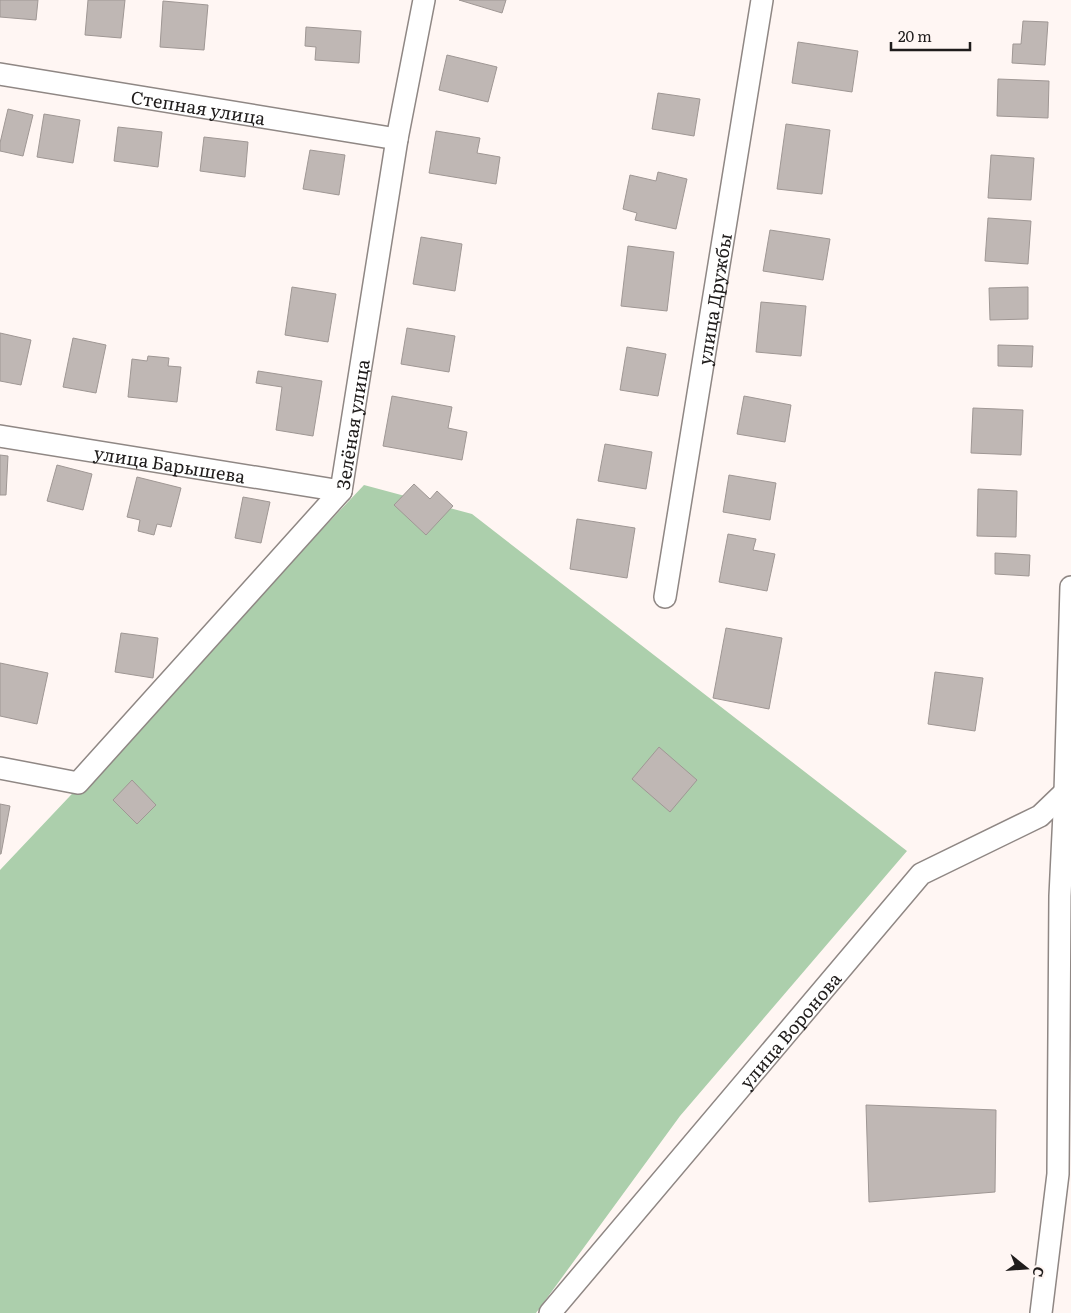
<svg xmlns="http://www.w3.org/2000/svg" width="1071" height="1313" viewBox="0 0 1071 1313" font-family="Literata,serif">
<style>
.green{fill:#accfac}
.building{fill:#bfb7b4;stroke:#9f9794}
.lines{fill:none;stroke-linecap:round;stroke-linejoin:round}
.minor-casing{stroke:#8f8784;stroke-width:24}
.minor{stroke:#fff;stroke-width:21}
.labels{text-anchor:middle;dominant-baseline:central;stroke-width:5;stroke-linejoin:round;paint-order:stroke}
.street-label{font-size:18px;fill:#1f1c1b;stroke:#fff6f3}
</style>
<rect width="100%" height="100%" fill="#fff6f3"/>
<path class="green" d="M 364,485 L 472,514 L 907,851 L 680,1116 L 536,1313 L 0,1313 L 0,870 Z"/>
<g class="building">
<path d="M 0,0 L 38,0 L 36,20 L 0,17 Z"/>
<path d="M 88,0 L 125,0 L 121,38 L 85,35 Z"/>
<path d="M 459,0 L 506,0 L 502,13 Z"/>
<path d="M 163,1 L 208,5 L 204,50 L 160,47 Z"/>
<path d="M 1023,21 L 1048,22 L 1045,65 L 1012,63 L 1013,44 L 1021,44 Z"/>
<path d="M 306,27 L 361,31 L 359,63 L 315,60 L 316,47 L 305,46 Z"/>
<path d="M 798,42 L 858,51 L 852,92 L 792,83 Z"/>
<path d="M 447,55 L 497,67 L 488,102 L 439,90 Z"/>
<path d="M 998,79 L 1049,81 L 1048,118 L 997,116 Z"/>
<path d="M 658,93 L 700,99 L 694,136 L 652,129 Z"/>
<path d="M 8,109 L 33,115 L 23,156 L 0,151 L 0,143 Z"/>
<path d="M 44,114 L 80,120 L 73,163 L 37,157 Z"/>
<path d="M 786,124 L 830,130 L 822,194 L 777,189 Z"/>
<path d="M 118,127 L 162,132 L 158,167 L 114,161 Z"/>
<path d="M 436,131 L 480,138 L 477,153 L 500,157 L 496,184 L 429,173 Z"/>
<path d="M 204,137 L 248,142 L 245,177 L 200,171 Z"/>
<path d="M 310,150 L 345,155 L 339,195 L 303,189 Z"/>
<path d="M 991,155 L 1034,158 L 1031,200 L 988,198 Z"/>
<path d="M 658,172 L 687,179 L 676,229 L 635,220 L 637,213 L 623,209 L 630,175 L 656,181 Z"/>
<path d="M 988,218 L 1031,221 L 1028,264 L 985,261 Z"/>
<path d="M 770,230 L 830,239 L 823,280 L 763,271 Z"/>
<path d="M 421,237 L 462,244 L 455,291 L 413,284 Z"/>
<path d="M 628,246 L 674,252 L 667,311 L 621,306 Z"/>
<path d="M 292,287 L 336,294 L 328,342 L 285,335 Z"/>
<path d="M 1028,287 L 1028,319 L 990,320 L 989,288 Z"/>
<path d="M 761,302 L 806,306 L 801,356 L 756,352 Z"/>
<path d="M 407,328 L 455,336 L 449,372 L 401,364 Z"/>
<path d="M 0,333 L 31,340 L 21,385 L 0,381 Z"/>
<path d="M 73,338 L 106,345 L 96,393 L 63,387 Z"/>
<path d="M 998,345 L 1033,346 L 1032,367 L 998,366 Z"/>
<path d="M 627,347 L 666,354 L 658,396 L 620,390 Z"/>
<path d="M 148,356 L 169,358 L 168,366 L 181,367 L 177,402 L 128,397 L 132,359 L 147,361 Z"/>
<path d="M 258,371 L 322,381 L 313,436 L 276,430 L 282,387 L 256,383 Z"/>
<path d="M 392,396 L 452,407 L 448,428 L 467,432 L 462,460 L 383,446 Z"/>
<path d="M 744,396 L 791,405 L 785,442 L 737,434 Z"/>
<path d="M 973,408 L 1023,410 L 1021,455 L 971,453 Z"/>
<path d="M 605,444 L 652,452 L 646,489 L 598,481 Z"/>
<path d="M 0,455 L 8,456 L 6,495 L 0,495 Z"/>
<path d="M 57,465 L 92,474 L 83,510 L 47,501 Z"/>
<path d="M 729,475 L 776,483 L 770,520 L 723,512 Z"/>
<path d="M 137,477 L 181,488 L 171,527 L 157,524 L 154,535 L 138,531 L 140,520 L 127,517 Z"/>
<path d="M 414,484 L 430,499 L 437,491 L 453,506 L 426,535 L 394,505 Z"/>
<path d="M 978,489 L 1017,491 L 1016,537 L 977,536 Z"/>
<path d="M 243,497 L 270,502 L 261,543 L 235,538 Z"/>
<path d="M 577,519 L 635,528 L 627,578 L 570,569 Z"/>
<path d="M 728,534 L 756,539 L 753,550 L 775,554 L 767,591 L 719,582 Z"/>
<path d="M 995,553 L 1030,555 L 1029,576 L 995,574 Z"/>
<path d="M 726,628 L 782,638 L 769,709 L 713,698 Z"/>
<path d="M 121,633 L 158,638 L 153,678 L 115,672 Z"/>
<path d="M 0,663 L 48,673 L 37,724 L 0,716 Z"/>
<path d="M 935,672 L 983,678 L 975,731 L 928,724 Z"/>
<path d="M 659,747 L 697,780 L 670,812 L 632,779 Z"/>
<path d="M 132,780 L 156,805 L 137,824 L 113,800 Z"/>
<path d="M 0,804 L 10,806 L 1,854 L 0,854 Z"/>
<path d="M 866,1105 L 996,1110 L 995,1192 L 869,1202 Z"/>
</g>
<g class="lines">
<defs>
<g id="minor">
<path id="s1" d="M 0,74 L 397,139"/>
<path id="s2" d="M 0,436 L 341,491"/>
<path id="s3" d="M 665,597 L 762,0"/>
<path id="s4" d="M 0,768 L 78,783 L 341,491 L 397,139 L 424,0"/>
<path id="s5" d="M 550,1313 L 921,874 L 1040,816 L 1065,792"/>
<path d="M 1041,1313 L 1058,1174 L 1060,896 L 1065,792 L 1071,587"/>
</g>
</defs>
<use href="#minor" class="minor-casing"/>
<use href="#minor" class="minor"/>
</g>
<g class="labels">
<g class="street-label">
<text stroke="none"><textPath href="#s1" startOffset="201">Степная улица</textPath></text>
<text stroke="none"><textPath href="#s3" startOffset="302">улица Дружбы</textPath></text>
<text stroke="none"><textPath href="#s4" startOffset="540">Зелёная улица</textPath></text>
<text stroke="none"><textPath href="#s2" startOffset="172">улица Барышева</textPath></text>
<text stroke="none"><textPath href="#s5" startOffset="371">улица Воронова</textPath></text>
</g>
</g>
<g transform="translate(1026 1268) rotate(107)" stroke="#fff6f3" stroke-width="4" paint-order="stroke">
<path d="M0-4L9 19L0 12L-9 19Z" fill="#1f1c1b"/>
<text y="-8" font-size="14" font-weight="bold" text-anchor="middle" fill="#1f1c1b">С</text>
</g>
<path d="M891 42v8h79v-8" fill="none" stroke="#1f1c1b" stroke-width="2.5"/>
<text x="898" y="42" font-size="15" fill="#1f1c1b" stroke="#fff6f3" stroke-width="4" paint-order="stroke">20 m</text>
</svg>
